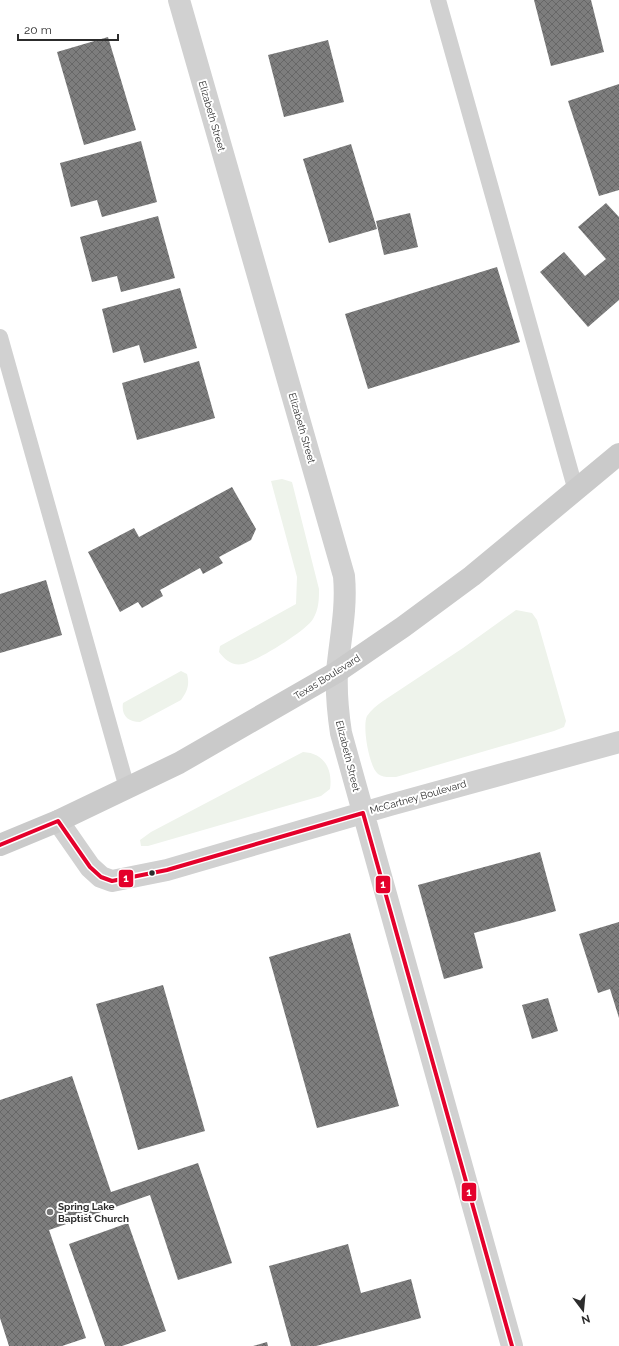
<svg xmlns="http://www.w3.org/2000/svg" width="619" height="1346" font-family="Raleway,sans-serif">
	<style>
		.green { fill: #eef3eb }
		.building { fill: url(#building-cross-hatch) }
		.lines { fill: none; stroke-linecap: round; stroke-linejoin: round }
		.service { stroke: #d1d1d1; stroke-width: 16 }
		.minor { stroke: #d1d1d1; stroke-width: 22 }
		.secondary { stroke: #cacaca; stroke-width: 22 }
		.bus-1-casing { stroke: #fff; stroke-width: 7 }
		.bus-1 { stroke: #e4002b; stroke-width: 4 }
		.bus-dot { fill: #2c2c2c; stroke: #fff; stroke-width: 1.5 }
		.poi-dot { fill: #767676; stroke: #fff; stroke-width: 1.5 }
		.labels { text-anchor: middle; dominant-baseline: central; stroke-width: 4; stroke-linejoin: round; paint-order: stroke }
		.street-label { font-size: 10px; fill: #2c2c2c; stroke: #fff }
		.poi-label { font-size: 10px; font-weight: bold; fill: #2c2c2c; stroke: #fff; text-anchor: start }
		.line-badge { stroke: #fff; stroke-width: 1.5 }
		.badge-label { font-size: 11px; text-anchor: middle; font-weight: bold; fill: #fff }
	</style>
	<defs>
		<pattern id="building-cross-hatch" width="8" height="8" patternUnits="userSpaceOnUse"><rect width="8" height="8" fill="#7d7d7d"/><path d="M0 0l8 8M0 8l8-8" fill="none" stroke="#676767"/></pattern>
	</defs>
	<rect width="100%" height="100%" fill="#fff"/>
	<path class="green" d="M282,479l10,3 27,107c0,10 0,20 -6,30 -7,12 -56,42 -70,45 -11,2 -18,-4 -24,-12l1,-6 76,-42 1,-27 -26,-96z
		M516,610l16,3 5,7 27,94 2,7 -2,6 -10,4 -158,46c-6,0 -13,1 -18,-3 -9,-7 -16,-48 -11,-58 4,-6 10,-11 16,-15l80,-53z
		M181,671l6,3c3,11 0,18 -6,26l-41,22c-12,0 -19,-7 -17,-19z
		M303,752c21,1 30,17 27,37l-9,7 -173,50h-7l-1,-6 11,-8z"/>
	<path class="building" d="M534,0h57l13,52 -53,14z
		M108,37l28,93 -52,15 -27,-93z
		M328,40l16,62 -60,15 -16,-62z
		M619,84v106l-20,6 -31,-95z
		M141,141l16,61 -55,15 -5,-17 -26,7 -11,-44z
		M351,144l26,85 -48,14 -26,-84z
		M606,203l13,14v83l-31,27 -48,-55 24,-20 21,24 21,-17 -28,-32z
		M410,213l8,34 -34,8 -8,-34z
		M158,216l17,62 -54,14 -4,-16 -25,6 -12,-45z
		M497,267l23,75 -152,47 -23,-75z
		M180,288l17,60 -53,15 -5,-18 -26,8 -11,-44z
		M199,361l16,57 -78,22 -15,-57z
		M232,487l24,42 -5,11 -32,17 4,6 -20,11 -3,-6 -40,22 3,6 -21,12 -4,-6 -18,10 -32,-60 46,-24 5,9z
		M46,580l16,55 -62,18v-59z
		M540,852l16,59 -82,22 9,35 -39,11 -26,-94z
		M619,922v96l-9,-29 -12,4 -19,-59z
		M350,933l49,173 -82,22 -48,-171z
		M163,985l42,146 -67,19 -42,-146z
		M548,998l10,33 -26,8 -10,-34z
		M72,1076l39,116 87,-29 34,100 -54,17 -28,-85 -101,35 37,108 -24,8h-53l-9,-28v-218z
		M128,1223l38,108 -44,15h-17l-36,-102z
		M348,1244l13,49 50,-14 10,39 -105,28h-25l-22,-80z
		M267,1342l1,4h-15z"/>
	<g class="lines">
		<path class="service" d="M438,0l138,491
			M0,337l127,451"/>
		<path class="minor" d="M179,0l165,576c3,33 -4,63 -7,96 -1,20 1,41 4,61l171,613
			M58,821l32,46 11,10 11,4 55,-11 223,-65 229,-63"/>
		<path class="secondary" d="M0,845l58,-24 121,-58 158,-91 66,-45 69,-51 147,-122"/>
		<g class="bus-1-casing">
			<path id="bus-1" d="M0,845l58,-24 32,46 11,10 11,4 55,-11 196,-57 149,533"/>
		</g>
		<use href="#bus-1" class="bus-1"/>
	</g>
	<circle class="bus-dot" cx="152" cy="873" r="3.5"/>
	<circle class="poi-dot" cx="50" cy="1212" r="4"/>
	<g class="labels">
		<g class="street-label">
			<text transform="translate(212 116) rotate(74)">Elizabeth Street</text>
			<text transform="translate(302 428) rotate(74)">Elizabeth Street</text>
			<text transform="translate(327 677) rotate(-32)">Texas Boulevard</text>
			<text transform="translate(348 756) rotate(76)">Elizabeth Street</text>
			<text transform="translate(418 797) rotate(-16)">McCartney Boulevard</text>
		</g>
		<g class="poi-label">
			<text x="58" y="1206">Spring Lake<tspan x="58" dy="12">Baptist Church</tspan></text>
		</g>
	</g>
	<g class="line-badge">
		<rect x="118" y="869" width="16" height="19" rx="4" fill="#e4002b"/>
		<rect x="375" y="875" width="16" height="19" rx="4" fill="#e4002b"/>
		<rect x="461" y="1182" width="16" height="20" rx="4" fill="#e4002b"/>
	</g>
	<g class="badge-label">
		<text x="126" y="882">1</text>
		<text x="383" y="888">1</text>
		<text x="469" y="1196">1</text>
	</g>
	<g transform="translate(583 1310) rotate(164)" stroke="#ffffff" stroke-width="3" paint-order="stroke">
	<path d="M0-3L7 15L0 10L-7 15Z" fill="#2c2c2c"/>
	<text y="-6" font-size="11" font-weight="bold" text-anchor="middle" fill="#2c2c2c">N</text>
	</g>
	<path d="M18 34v6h100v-6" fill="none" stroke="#2c2c2c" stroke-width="2"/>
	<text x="24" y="34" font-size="12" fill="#2c2c2c" stroke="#ffffff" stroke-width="3" paint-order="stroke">20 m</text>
</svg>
